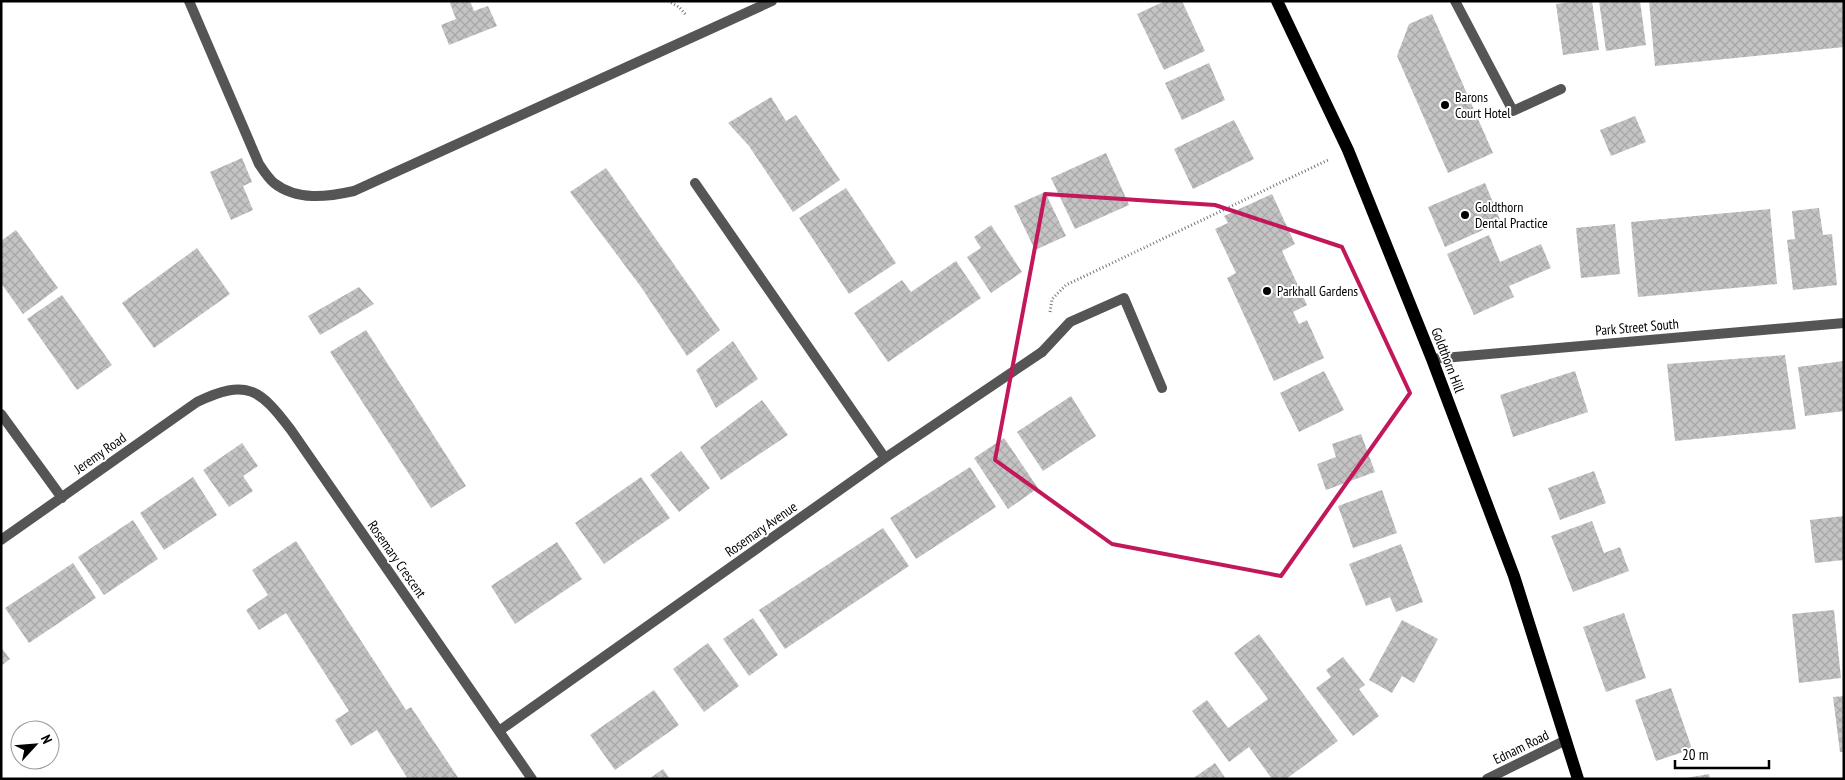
<svg xmlns="http://www.w3.org/2000/svg" width="1845" height="780" font-family="'PT Sans Narrow',sans-serif">
	<style>
		.building { fill: url(#building-cross-hatch) }
		.lines { fill: none; stroke-linecap: round; stroke-linejoin: round }
		.path { stroke: #777; stroke-width: 3; stroke-dasharray: 1 2.5; stroke-linecap: butt }
		.service { stroke: #555; stroke-width: 10 }
		.minor { stroke: #555; stroke-width: 10 }
		.primary { stroke: #000; stroke-width: 12 }
		.marked { fill: none; stroke: #c2185b; stroke-width: 4; stroke-linejoin: round }
		.poi-dot { fill: #000; stroke: #fff; stroke-width: 2 }
		.labels { text-anchor: middle; dominant-baseline: central; stroke-width: 4; stroke-linejoin: round; paint-order: stroke }
		.poi-label { font-size: 14px; fill: #000; stroke: #fff; text-anchor: start }
		.street-label { font-size: 14px; fill: #000; stroke: #fff }
	</style>
	<defs>
		<pattern id="building-cross-hatch" width="8" height="8" patternUnits="userSpaceOnUse" patternTransform="scale(1.25)"><rect width="8" height="8" fill="#c4c4c4"/><path d="M0 0l8 8M0 8l8-8" fill="none" stroke="#a7a7a7"/></pattern>
	</defs>
	<rect width="100%" height="100%" fill="#fff"/>
	<path class="building" d="M449,1h21l4,10 14,-5 9,20 -48,19 -8,-20 15,-6z
		M1165,1h17l23,50 -41,19 -27,-56z
		M1576,1h16l7,49 -36,5 -7,-51z
		M1599,1h41l6,44 -40,6z
		M1649,1h195v46l-189,19z
		M1432,14l61,139 -45,20 -51,-117 12,-32z
		M1209,63l16,37 -43,20 -17,-37z
		M771,97l15,24 10,-6 44,65 -47,32 -44,-66 -21,-23z
		M1635,116l11,26 -35,14 -11,-26z
		M1234,120l20,39 -61,30 -19,-40z
		M1106,153l23,52 -54,24 -24,-51z
		M242,158l10,24 -9,4 10,24 -22,10 -21,-48z
		M606,168l114,162 -33,26 -46,-69 -71,-95z
		M1485,183l16,39 -56,25 -17,-40z
		M846,188l50,75 -47,31 -50,-76z
		M1045,192l21,44 -31,14 -21,-44z
		M1272,194l23,50 -13,7 25,54 -14,7 6,12 8,-4 17,38 -50,23 -47,-103 9,-5 -21,-44 13,-6 -4,-7z
		M1819,208l4,27 9,-1 5,51 -44,5 -6,-50 8,-1 -3,-28z
		M1770,209l7,75 -139,13 -7,-75z
		M1615,224l5,50 -39,4 -5,-50z
		M991,225l31,47 -31,21 -24,-36 14,-9 -7,-11z
		M16,230l42,58 -35,26 -22,-31v-42z
		M1489,235l11,27 41,-18 10,24 -42,18 5,11 -40,18 -27,-61z
		M197,248l33,46 -76,54 -32,-45z
		M956,261l25,37 -93,64 -34,-49 48,-33 9,12z
		M359,287l15,17 -54,31 -12,-19z
		M62,295l50,70 -35,25 -50,-71z
		M366,330l100,156 -35,22 -101,-156z
		M733,341l25,38 -42,29 -20,-38z
		M1785,355l11,74 -121,12 -8,-77z
		M1844,361v50l-39,5 -7,-49z
		M1324,371l20,39 -45,22 -19,-39z
		M1575,371l13,41 -75,25 -13,-42z
		M1071,396l25,40 -53,35 -26,-39z
		M762,400l26,35 -67,45 -21,-33z
		M1361,434l14,38 -49,18 -9,-26 19,-7 -4,-13z
		M1004,438l34,50 -30,21 -34,-51z
		M242,443l16,23 -15,10 10,15 -24,16 -26,-37z
		M681,451l29,37 -31,24 -29,-37z
		M970,467l26,40 -80,52 -26,-41z
		M1594,471l12,32 -46,17 -12,-32z
		M193,477l24,38 -53,35 -24,-37z
		M641,477l29,41 -66,46 -29,-41z
		M1382,490l15,43 -44,15 -15,-42z
		M1844,516v44l-29,3 -5,-43z
		M133,520l25,39 -54,36 -26,-38z
		M1592,521l12,32 16,-6 9,24 -56,21 -22,-56z
		M883,528l26,38 -124,83 -26,-39z
		M296,541l110,169 5,-3 48,72h-51l-31,-49 -26,16 -16,-26 14,-9 -63,-98 -27,17 -13,-20 22,-15 -16,-25z
		M557,542l25,37 -67,45 -24,-38z
		M1401,544l22,58 -27,10 -6,-15 -24,9 -17,-42z
		M73,563l23,35 -67,45 -24,-35z
		M1834,610l7,68 -42,5 -7,-69z
		M1624,613l22,65 -40,14 -23,-65z
		M753,618l25,37 -29,21 -26,-37z
		M1402,620l36,19 -24,44 -12,-7 -10,17 -23,-13z
		M1259,634l79,107 -52,38h-14l-23,-32 -20,15 -37,-51 15,-11 21,28 40,-29 -34,-46z
		M708,643l31,43 -35,26 -31,-43z
		M1,647l9,12 -9,7z
		M1343,657l22,28 -6,4 20,27 -26,20 -37,-48 15,-11 -5,-7z
		M1671,688l21,61 -36,12 -21,-61z
		M654,690l25,35 -64,45 -25,-35z
		M1844,696v56h-4l-7,-55z
		M1215,763l11,16h-34z
		M663,769l7,10h-21z
		M1709,774l1,5h-24v-1z"/>
	<g class="lines">
		<path class="path" d="M668,1l11,6 8,9
			M1050,312l2,-13 14,-14 262,-125"/>
		<path class="service" d="M189,1l70,163c4,6 9,14 15,19 23,18 53,14 80,8l418,-190
			M1455,1l58,110 48,-22
			M1042,352l28,-30 54,-24 38,90"/>
		<path class="minor" d="M695,183l190,275
			M1432,359l412,-36
			M1,414l61,84
			M1,540l196,-138c50,-24 63,-13 94,28l241,349
			M499,731l386,-273 157,-106
			M1487,779l79,-39"/>
		<path class="primary" d="M1277,1l71,149 84,209 82,217 64,203"/>
	</g>
	<path class="marked" d="M1045,194l170,11 127,42 68,146 -129,183 -169,-32 -117,-84z"/>
	<g class="poi-dot">
		<circle cx="1445" cy="105" r="5"/>
		<circle cx="1465" cy="215" r="5"/>
		<circle cx="1267" cy="291" r="5"/>
	</g>
	<g class="labels">
		<g class="poi-label">
			<text x="1455" y="97">Barons<tspan x="1455" dy="16">Court Hotel</tspan></text>
			<text x="1475" y="207">Goldthorn<tspan x="1475" dy="16">Dental Practice</tspan></text>
			<text x="1277" y="291">Parkhall Gardens</text>
		</g>
		<g class="street-label">
			<text transform="translate(1637 327) rotate(-5)">Park Street South</text>
			<text transform="translate(1448 360) rotate(69)">Goldthorn Hill</text>
			<text transform="translate(100 453) rotate(-35)">Jeremy Road</text>
			<text transform="translate(761 529) rotate(-35)">Rosemary Avenue</text>
			<text transform="translate(397 559) rotate(55)">Rosemary Crescent</text>
			<text transform="translate(1521 747) rotate(-26)">Ednam Road</text>
		</g>
	</g>
	<rect width="1845" height="780" fill="none" stroke="#000000" stroke-width="5"/>
	<g transform="translate(35 745) rotate(64)"><circle r="24" fill="#ffffff" stroke="#999999"/>
	<path d="M0-4L9 19L0 12L-9 19Z" fill="#000000"/>
	<text y="-8" font-size="14" font-weight="bold" text-anchor="middle" fill="#000000">N</text>
	</g>
	<path d="M1675 760v8h94v-8" fill="none" stroke="#000000" stroke-width="2.5"/>
	<text x="1682" y="760" font-size="15" fill="#000000" stroke="#ffffff" stroke-width="4" paint-order="stroke">20 m</text>
</svg>
